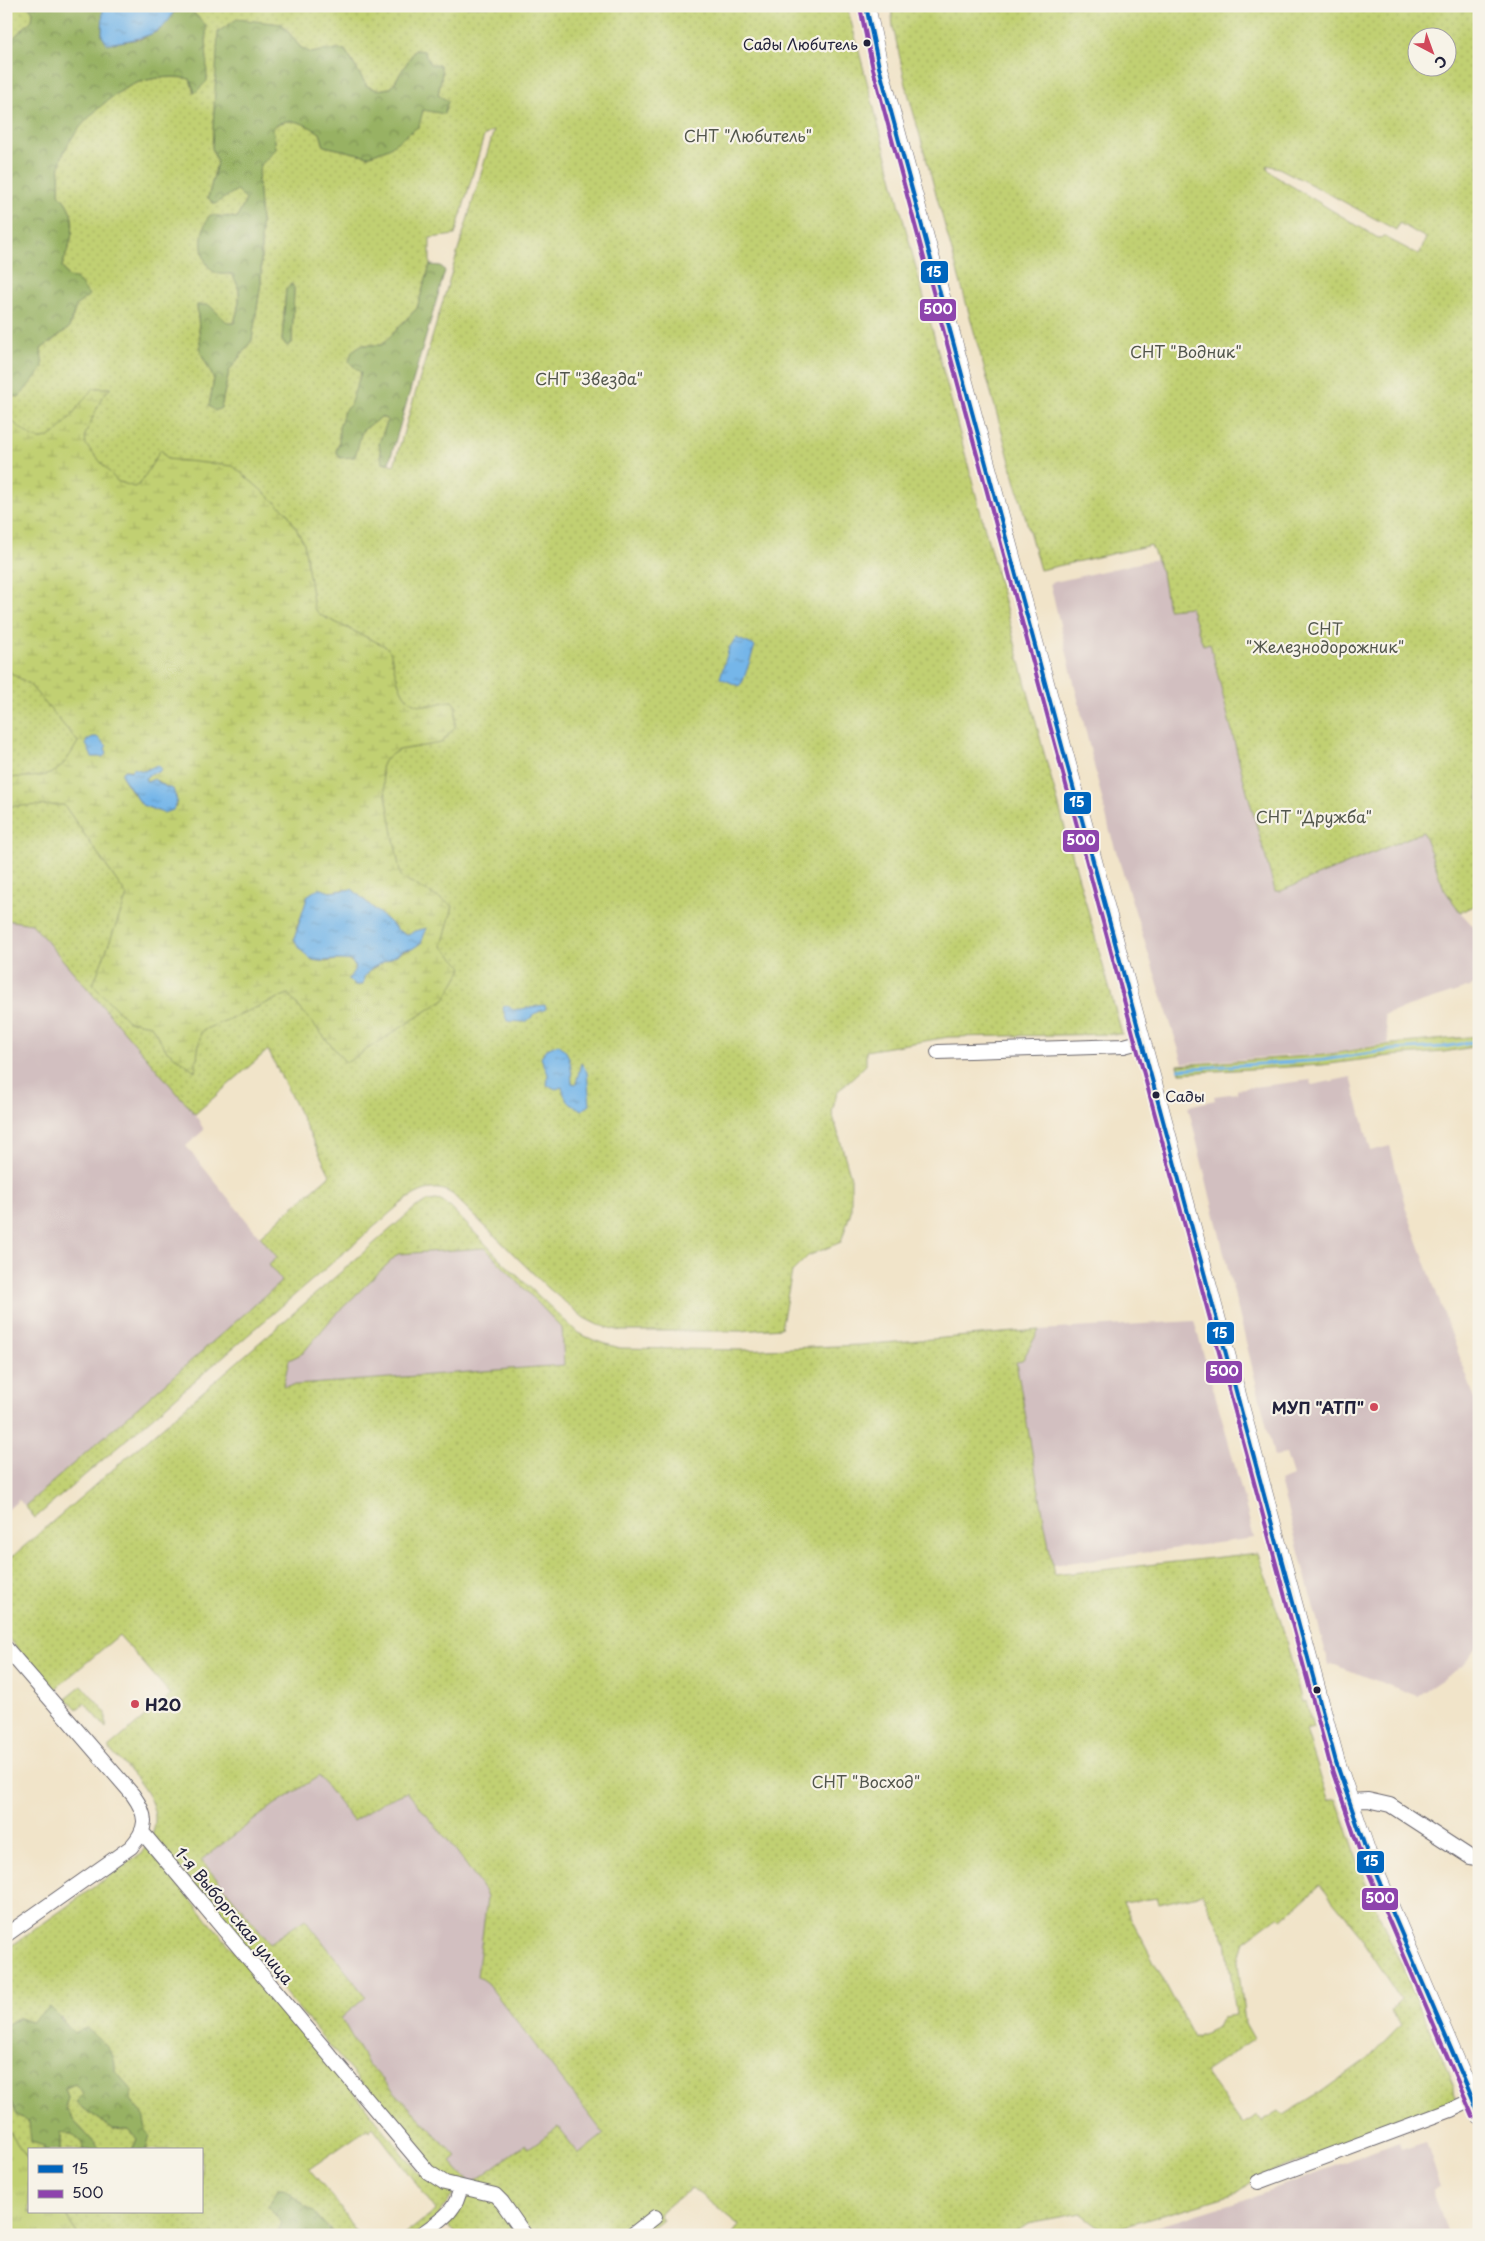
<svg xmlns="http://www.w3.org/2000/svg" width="1485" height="2241" font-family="'Playpen Sans',sans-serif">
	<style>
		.industrial { fill: #d2bfc0 }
		.grass { fill: url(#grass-dots); stroke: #727956; fill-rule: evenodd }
		.forest { fill: url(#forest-crowns); stroke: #5d6a50 }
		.wetland { fill: url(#wetland-marsh); stroke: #727956; fill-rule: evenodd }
		.park { fill: url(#park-tufts); stroke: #727956 }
		.water { fill: url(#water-ripples); stroke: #4c6c92 }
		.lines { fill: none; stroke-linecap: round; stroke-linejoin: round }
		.stream { stroke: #75b6e9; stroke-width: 3 }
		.minor-casing { stroke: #6a666d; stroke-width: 16 }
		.major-casing { stroke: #6a666d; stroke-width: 19 }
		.minor { stroke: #fff; stroke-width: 14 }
		.major { stroke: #fff; stroke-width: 18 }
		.bus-1-casing { stroke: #f7f3e8; stroke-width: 8 }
		.bus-2-casing { stroke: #f7f3e8; stroke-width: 8 }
		.bus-1 { stroke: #0065bd; stroke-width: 4 }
		.bus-2 { stroke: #8e44ad; stroke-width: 4 }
		.bus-dot { fill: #22223b; stroke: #f7f3e8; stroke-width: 2 }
		.poi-dot { fill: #d1495b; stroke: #f7f3e8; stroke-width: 2 }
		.labels { text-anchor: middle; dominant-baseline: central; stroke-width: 4.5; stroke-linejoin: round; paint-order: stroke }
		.bus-label { font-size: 15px; fill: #22223b; stroke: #f7f3e8; text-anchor: end }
		.park-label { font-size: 16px; fill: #52564c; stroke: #f7f3e8 }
		.poi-label { font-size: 16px; font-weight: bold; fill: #22223b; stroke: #f7f3e8; text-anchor: end }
		.street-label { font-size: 16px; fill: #22223b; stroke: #f7f3e8 }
		.line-badge { stroke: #f7f3e8; stroke-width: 2 }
		.badge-label { font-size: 14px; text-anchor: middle; font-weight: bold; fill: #fff }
	</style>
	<defs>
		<pattern id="grass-dots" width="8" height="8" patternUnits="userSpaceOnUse" patternTransform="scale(1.25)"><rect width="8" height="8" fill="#c1d072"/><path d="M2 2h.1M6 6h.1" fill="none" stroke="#a6b264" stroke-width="1.8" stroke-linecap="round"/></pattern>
		<pattern id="forest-crowns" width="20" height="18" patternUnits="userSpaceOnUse" patternTransform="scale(1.25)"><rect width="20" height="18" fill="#98b264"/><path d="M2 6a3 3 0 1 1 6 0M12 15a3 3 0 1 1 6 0" fill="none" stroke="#7c9054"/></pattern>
		<pattern id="wetland-marsh" width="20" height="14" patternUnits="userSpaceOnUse" patternTransform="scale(1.25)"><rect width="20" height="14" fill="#c1d072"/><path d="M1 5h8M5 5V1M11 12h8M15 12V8" fill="none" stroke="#a6b264"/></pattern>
		<pattern id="park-tufts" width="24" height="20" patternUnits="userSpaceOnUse" patternTransform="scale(1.25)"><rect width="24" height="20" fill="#c1d072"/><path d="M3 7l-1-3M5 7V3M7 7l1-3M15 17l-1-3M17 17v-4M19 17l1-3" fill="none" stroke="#a6b264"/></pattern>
		<pattern id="water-ripples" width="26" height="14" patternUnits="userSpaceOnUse" patternTransform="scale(1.25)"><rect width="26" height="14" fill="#75b6e9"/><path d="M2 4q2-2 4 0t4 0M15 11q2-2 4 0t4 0" fill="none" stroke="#6094be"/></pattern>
	</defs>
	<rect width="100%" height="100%" fill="#f7f3e8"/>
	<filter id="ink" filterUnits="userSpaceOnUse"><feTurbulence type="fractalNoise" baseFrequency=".02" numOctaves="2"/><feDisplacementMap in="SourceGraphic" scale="10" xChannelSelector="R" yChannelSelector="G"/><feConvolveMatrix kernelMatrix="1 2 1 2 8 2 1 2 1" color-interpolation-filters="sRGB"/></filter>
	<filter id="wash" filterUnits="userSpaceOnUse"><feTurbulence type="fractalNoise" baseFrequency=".0096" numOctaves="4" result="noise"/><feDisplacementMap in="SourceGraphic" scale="20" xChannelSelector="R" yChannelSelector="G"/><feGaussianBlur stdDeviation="1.12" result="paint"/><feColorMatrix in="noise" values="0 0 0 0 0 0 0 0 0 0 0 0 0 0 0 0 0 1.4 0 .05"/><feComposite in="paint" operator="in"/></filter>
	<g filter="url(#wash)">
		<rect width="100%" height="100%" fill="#f1e4c9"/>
		<path class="industrial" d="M1157,559l5,14 6,36 22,-2 13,38 7,-2 33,134 32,114h6l142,-59 21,57 16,23 14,15 5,13v44l-95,31 5,28 -58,10 -148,10 -73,-231 -60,-249z
			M6,920l26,4 163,190 9,16 -18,16 91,112 6,23 -258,225 -6,-6 -13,11z
			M1351,1077l20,74 19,-5 16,63 73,201v234l-15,21 -47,31 -82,-31h-6l-49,-184 13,-5 -7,-22 -12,2 -86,-350 27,-6 -1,-4 23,-3v-4l74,-9 1,5z
			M485,1248l77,80 3,37 -282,21 6,-26 14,-7 30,-36 65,-63z
			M1194,1321l31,108 29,109 -202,27 -36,-203 6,-1 17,-31z
			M319,1776l34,45 30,-19 24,-10 48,57 30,43 2,6 -10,78 10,7 117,151 -25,20 -22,-27 -28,21 -6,-2 -52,38 -21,-22 6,-5 -89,-94 -26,-45 25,-21 -61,-78 -35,24 -69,-84 73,-54z
			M1426,2141l15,46 -8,3 15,45h-318l113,-35 156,-58 2,7z"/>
		<path class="grass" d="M6,6h23l5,6 -2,8 -26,25z
			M175,6h672l196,743 79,285 -174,3 -82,14v14l-29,27 -5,20 19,66v33l-10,31 -33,14 -16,16 -11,56 -41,3h-119l-23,-6 -14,-7 -37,-31 -95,-93c-28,-18 -56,15 -77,32l-340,292 -10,-12 257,-225 -13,-16 8,-8 -17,-21 70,-61 -62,-125 -73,64 -163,-190 -26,-4v-523l14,-1 21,-47 28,-21 7,-22 -8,-29 -6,-11c10,-27 19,-49 -3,-72 1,-10 -1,-24 2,-34 7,-28 47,-65 73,-76 14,-6 41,-9 56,-5l4,14 -4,-84 -16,3zM282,24l18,23 11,6 16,-3h18l22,36 10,4 14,-2 24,-38 9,1 6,13 12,9 -4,22 -49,53 -21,8 -44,-10 -4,-13c-16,-10 -30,-18 -47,-6l3,22 -16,17 -2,14 3,42v61l-9,57 -23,31 -8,37 -12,-2 5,-27 -13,-26 -4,-48 31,19 6,-1c5,-19 10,-33 -3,-49l-15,-1 11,-57 10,2 9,-18 -9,-10 -22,13 -7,-5 9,-35 -5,-15 7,-116zM494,130l-100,335 -12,-3 -3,-19 9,-23 -8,-3 -44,34 25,-78v-28h21l35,-37 13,-43v-27l25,-3 29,-99zM291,284l3,4 -2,55 -5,3 -5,-5 4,-53z
			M891,6h588v898l-19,8 -16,-23 -21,-57 -142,59h-6l-32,-114 -33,-134 -7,2 -13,-38 -22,2 -6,-36 -11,-28 -111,25 -133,-481 -14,-62zM1418,38h30v30h-30zM1267,165l12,3 54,28 63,34 3,-7 27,15 -7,17 -34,-18 -7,1 -103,-62 -7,-7z
			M436,1200l6,1 9,7 52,54 75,71 18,8 24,7 122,2 118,-5 179,-15 -17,31 -6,1 38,213 204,-22 23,69 21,80 4,-1 7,27 -7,2 22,70 8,-2 31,89 87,199 1,14 -5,5 -195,73 -15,14 -134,40 -25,-19 -53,10 -18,12h-278l7,-10 -47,-37 -33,25 4,6 -20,16h-186l-11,-13 17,-25 -26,-24 -285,-338c14,-34 -24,-64 -44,-87l63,-53 -52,-60 -65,55 -48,-54v-74l410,-355 12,-6zM485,1248l77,80 2,37 -281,21 6,-26 14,-7 30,-36 65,-63zM319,1776l34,45 30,-19 24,-10 48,57 30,43 2,6 -10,78 10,7 117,151 -25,20 -21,-27 -29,21 -3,-4 -3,2 -52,38 -20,-22 6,-5 -90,-94 -26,-45 25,-21 -61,-78 -35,24 -69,-83 73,-55zM1320,1885l43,53 1,6 37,56 -11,11 11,14 -30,31 -50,36 -38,23 -4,-4 -17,10 -5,-6 -15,9 -37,-52 49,-33 -9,-16 -7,-60 6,-22 34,-25 4,3zM1202,1894l24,47 10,74 -14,2 -5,10 -23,11 -71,-135 34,-5 2,6z
			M82,1685l24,28v15l-21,-25 -8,6 -11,-11z
			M146,1847l215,254 57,71 15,12 22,7c-11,18 -27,44 -51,44l32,-25 -63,-83 -4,4 -2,-2 -58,40 24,28 25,38h-24l-6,-9 -47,-4 -1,7 -7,6h-195l-15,-23h138v-62h-55c-3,-25 3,-28 -15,-50v-11l-16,-18 -49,-45 -4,-9 -32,5 -11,-4 -13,7v-75l134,-96z
			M75,2084l8,9 -7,10 37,26 16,1 8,9 -5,11h-31l-27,-29 -9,-14 3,-9 -3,-10z
			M6,2099l5,3 6,13 12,7 15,24v4h-15v11l-23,-34z
			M60,2133l13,1 9,8 1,8h-23z"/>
		<path class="forest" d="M29,6h74l-1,30 5,8 33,-5 18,-8 16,-19 16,-3 16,16 1,56 -12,12 -5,-14c-15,-4 -42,-1 -56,5 -26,11 -65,48 -73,76 -3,10 -1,24 -2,34 22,23 13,45 3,72l6,11 8,1 13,17 -13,11 -7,22 -28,21 2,19 -23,28 -14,1v-352l26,-25 1,-8z
			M237,19l45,5 18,23 11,6 16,-3h18l22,36 10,4 14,-2 24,-38 9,1 6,13 10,1 2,8 -4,22 10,6 -4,13 -21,-4 -4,16 -30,22 -21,8 -44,-10 -4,-13c-16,-10 -31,-18 -47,-6l3,22 -16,17 -2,14 3,42v61l-9,57 -23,31 -8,37 -6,3 -6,-5 5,-27 -13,-26 -4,-48h12l19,18h6c5,-18 10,-33 -3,-49 -4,0 -12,1 -15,-1 -19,-10 -17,-44 -6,-58l27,3 9,-18 -9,-10 -22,14 -7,-6 9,-35 -5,-15 6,-116z
			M430,265l11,1 4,5 -56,192 -7,-1 -3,-19 9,-23 -7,-3 -19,14 -7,26 -15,1 -4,-7 3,-7v-16l5,-17 6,-6 11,-32 -12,-11 3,-11 9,-6h21l35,-37z
			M292,284l2,4 -2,55 -5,3 -5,-5 4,-53z
			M50,2007c9,8 15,18 24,26l12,-5c14,12 31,23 29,43l16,18v11l12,14 3,16 4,5 -4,15h-14l5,-11 -8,-9 -16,-1 -37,-26 7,-10 -8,-9 -10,4 3,10 -3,9 9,14 27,29h-18l-1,-8 -9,-8 -13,-1v17h-16v-4l-13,-4 -2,-20 -12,-7 -6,-13 -5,-3v-74l13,-7 12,4z
			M278,2189h5l30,22 21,24h-61l7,-6 1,-7 -13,-16z"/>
		<path class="wetland" d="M94,388h17l-9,9 -17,38 1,10 31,36 17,6 6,-3 21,-35 6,10 66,7 54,46 17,31 10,65 6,7 65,31 5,5c5,17 9,53 31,54 10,1 21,-3 31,-4l4,5 -1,21 -14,16 -42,7 -7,4 -8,7 -3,7 20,109 52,29 -11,40 21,21 -18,32 -99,64 -58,-69 -87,37 -6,40 -29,-21 -15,-25 -23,-4 -35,-36 34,-89 -63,-91 -58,1v-28c44,-3 49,4 72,-36l-49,-58 -23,-14v-253c9,6 19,16 29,21 21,9 44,-37 59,-50zM149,768l-4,10 2,5 12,-2 17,15v11c-30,11 -41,-10 -54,-31l3,-6 19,1zM352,889l47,42 9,4 7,-4 12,-2 -15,20c-14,2 -38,17 -48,28l-10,-5 2,-5 -5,-6 -9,-2 -16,3 -14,-2 -11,-10 -5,-23 6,-12 28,-23z
			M1479,1036v10l-35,6 -54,4 -68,9 -142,8 -2,-8 146,-10 68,-11z"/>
		<path class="park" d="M6,2127l23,34v51h34l15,23h-72z"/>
		<path class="water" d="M103,6h72c-7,32 -42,33 -68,38l-5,-8z
			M736,638l19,8 -12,35 -4,5 -19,-8 9,-30z
			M93,737h4l10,9 -2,2 2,5 -4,4h-11l-6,-13 1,-4z
			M157,765l4,4 -2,3 -7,1 -7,5 2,4 7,-3 12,8 7,2 4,12 -4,9 -10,3 -21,-8 -20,-29v-4l3,-2 6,1 2,-3 11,3z
			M319,888l11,4 22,-3 47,42 9,4 7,-4 12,-3 -6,15 -9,6 -9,1 -8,6 -23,12 -8,9 -1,8h-8l-7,-5 8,-13 -5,-6c-29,-5 -38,12 -57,-22l14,-44z
			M545,1005l1,4 -10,4 -10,9 -19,-1 -4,-12 1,-3h4l5,4c11,-1 21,-4 32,-5z
			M558,1044c14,9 13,24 14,39l4,1 5,-21 6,9 3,33 -8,5c-13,-5 -17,-10 -20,-23l-6,2 -9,-4 1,-11 -7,-16 4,-8z"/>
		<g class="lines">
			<path class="stream" d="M1179,1069l144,-9 69,-10 51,-3 36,-6"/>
		</g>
	</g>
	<g filter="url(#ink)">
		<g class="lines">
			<g class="minor-casing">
				<path id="minor" d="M938,1052l186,-6 19,-5
					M6,1648l127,147c15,21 15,33 -2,52l-125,88
					M1349,1801l19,-1 22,5 80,52 9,2
					M142,1832l286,340 17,11 50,12 7,7 23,33
					M1258,2182l193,-72 21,-10
					M420,2235c19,-14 37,-23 40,-47
					M632,2235l23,-18"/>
			</g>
			<g class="major-casing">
				<path id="major" d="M866,6l13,61 457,1695 31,91 112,262"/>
			</g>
			<use href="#minor" class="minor"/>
			<use href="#major" class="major"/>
			<g class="bus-1-casing">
				<path id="bus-1" d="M866,6l13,61 457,1695 31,91 112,261"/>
			</g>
			<g class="bus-2-casing">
				<path id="bus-2" d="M860,7l13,62 457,1695 31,91 112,262"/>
			</g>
			<use href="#bus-1" class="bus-1"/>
			<use href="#bus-2" class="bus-2"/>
		</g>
	</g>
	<g class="bus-dot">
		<circle cx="867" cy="43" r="4.5"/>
		<circle cx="1156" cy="1095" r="4.5"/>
		<circle cx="1317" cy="1690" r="4.5"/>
	</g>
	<g class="poi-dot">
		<circle cx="1374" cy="1407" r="5"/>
		<circle cx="135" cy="1704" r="5"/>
	</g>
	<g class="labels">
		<g class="bus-label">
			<text x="858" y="43">Сады Любитель</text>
			<text x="1165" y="1095" text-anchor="start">Сады</text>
		</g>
		<g class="park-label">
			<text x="748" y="135">СНТ "Любитель"</text>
			<text x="1186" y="351">СНТ "Водник"</text>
			<text x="589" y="378">СНТ "Звезда"</text>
			<text x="1325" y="628">СНТ<tspan x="1325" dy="18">"Железнодорожник"</tspan></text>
			<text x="1314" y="816">СНТ "Дружба"</text>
			<text x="866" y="1781">СНТ "Восход"</text>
		</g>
		<g class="poi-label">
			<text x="1364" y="1407">МУП "АТП"</text>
			<text x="145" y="1704" text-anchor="start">H2O</text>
		</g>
		<g class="street-label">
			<text transform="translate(235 1915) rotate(50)">1-я Выборгская улица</text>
		</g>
	</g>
	<g class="line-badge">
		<rect x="920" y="260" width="29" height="24" rx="5" fill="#0065bd"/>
		<rect x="919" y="298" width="38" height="24" rx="5" fill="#8e44ad"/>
		<rect x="1063" y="791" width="29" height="24" rx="5" fill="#0065bd"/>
		<rect x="1062" y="829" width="38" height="24" rx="5" fill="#8e44ad"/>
		<rect x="1206" y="1321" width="29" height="24" rx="5" fill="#0065bd"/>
		<rect x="1205" y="1360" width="38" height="24" rx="5" fill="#8e44ad"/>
		<rect x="1356" y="1850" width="29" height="24" rx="5" fill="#0065bd"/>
		<rect x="1361" y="1887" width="38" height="24" rx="5" fill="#8e44ad"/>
	</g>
	<g class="badge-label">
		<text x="934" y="277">15</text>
		<text x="938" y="314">500</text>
		<text x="1077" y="807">15</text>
		<text x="1081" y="845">500</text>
		<text x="1220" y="1338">15</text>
		<text x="1224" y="1376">500</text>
		<text x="1371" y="1866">15</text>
		<text x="1380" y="1903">500</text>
	</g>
	<rect width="1485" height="2241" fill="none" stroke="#f7f3e8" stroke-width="25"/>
	<rect x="28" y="2148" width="175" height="65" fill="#f7f3e8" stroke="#a29fa3"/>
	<rect x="38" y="2165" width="25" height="8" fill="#0065bd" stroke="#a29fa3"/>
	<text x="72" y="2174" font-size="15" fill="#22223b">15</text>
	<rect x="38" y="2190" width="25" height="8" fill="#8e44ad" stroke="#a29fa3"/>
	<text x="72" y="2198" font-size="15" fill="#22223b">500</text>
	<g transform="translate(1432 52) rotate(139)"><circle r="24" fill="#f7f3e8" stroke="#a29fa3"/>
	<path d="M0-4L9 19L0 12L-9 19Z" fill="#d1495b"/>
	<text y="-8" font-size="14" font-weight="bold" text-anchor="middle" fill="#22223b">С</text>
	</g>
</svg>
